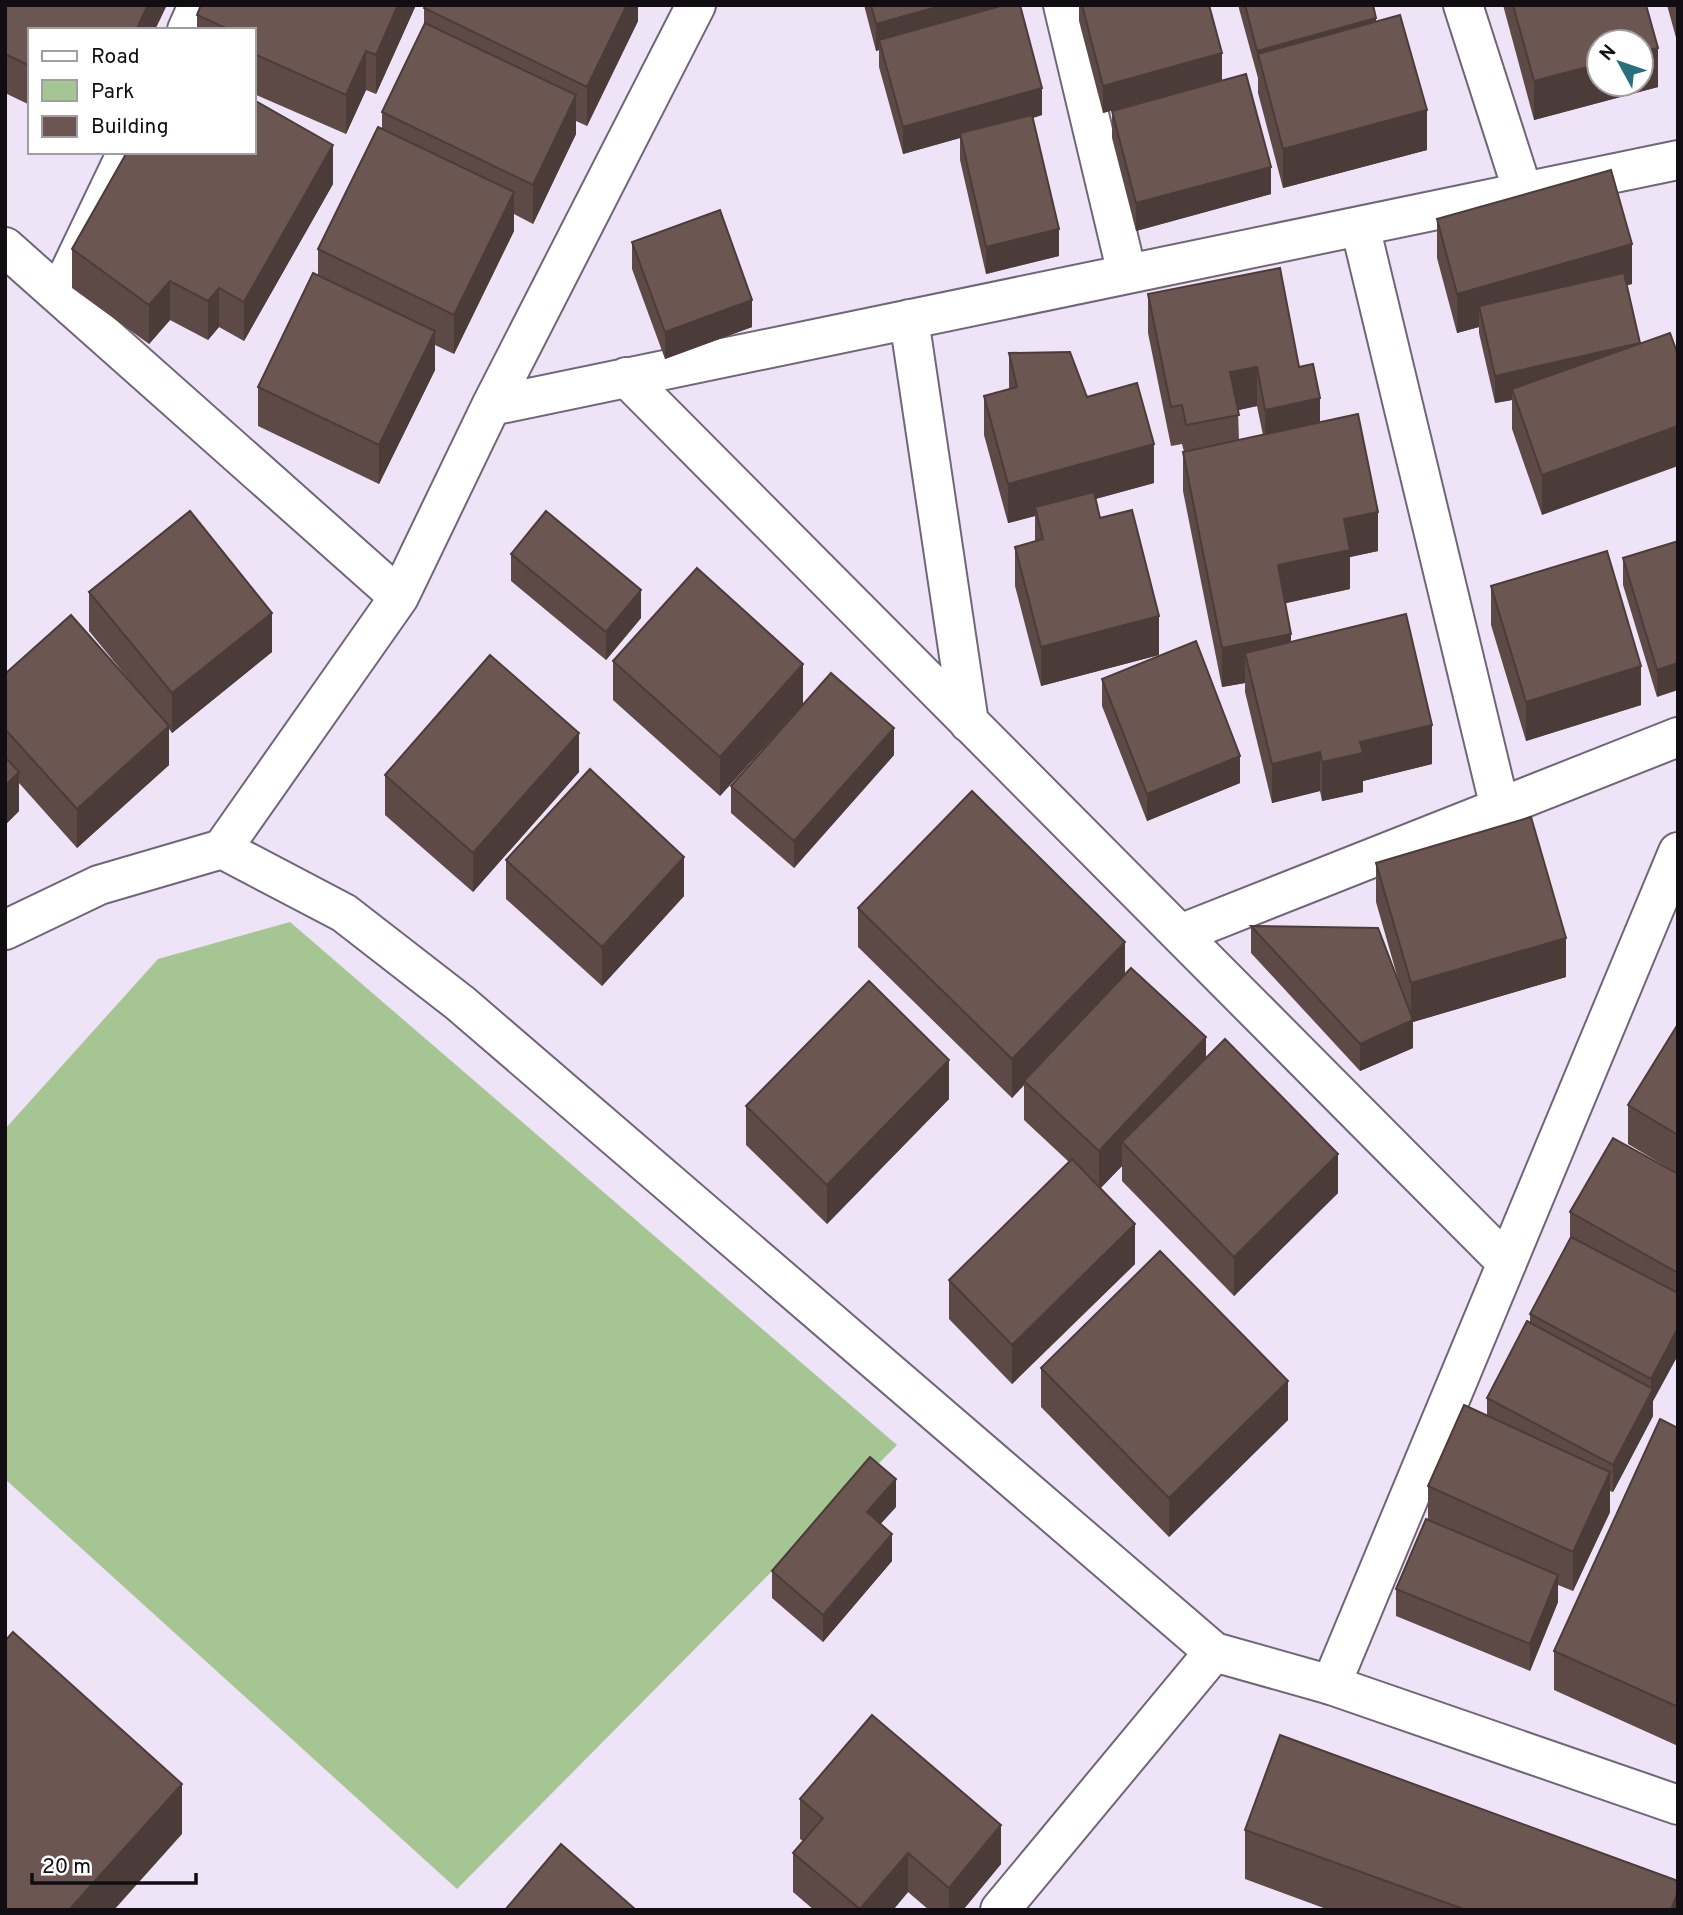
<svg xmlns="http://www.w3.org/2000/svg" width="1683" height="1915" font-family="Overpass,sans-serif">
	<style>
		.green { fill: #a5c693 }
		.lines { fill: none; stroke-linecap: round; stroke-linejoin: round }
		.minor-casing { stroke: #706677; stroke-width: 42 }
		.tertiary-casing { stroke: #706677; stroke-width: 42 }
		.minor { stroke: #fff; stroke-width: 38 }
		.tertiary { stroke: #fff; stroke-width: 38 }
		.wall { fill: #5d4a47; fill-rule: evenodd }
		.shaded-wall { fill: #4c3c39 }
		.building { fill: #6c5652; stroke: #4c3c39; stroke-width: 2 }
	</style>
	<rect width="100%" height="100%" fill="#efe3f7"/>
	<path class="green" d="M290,922l607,523 -440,444 -452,-410v-350l153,-170z"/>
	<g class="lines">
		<g class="minor-casing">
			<path id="minor" d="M1063,5l64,269
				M1463,5l60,187
				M187,30l11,-25
				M1360,226l140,582
				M5,247l394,350 -177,252
				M59,294l68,-142
				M909,319l60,404
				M626,377l881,886
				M491,406l1187,-246
				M399,597l92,-191 205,-401
				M1180,934l498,-197
				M1331,1685l347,-833
				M1000,1910l214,-258"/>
		</g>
		<g class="tertiary-casing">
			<path id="tertiary" d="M5,930l94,-45 123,-36 122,64 116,90 754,649 117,33 347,120"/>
		</g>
		<use href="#minor" class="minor"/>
		<use href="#tertiary" class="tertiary"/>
	</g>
	<path class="wall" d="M5,5l25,25v75l-25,-12z
		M201,5h215l-40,89 -10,-4 -20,44 -92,-40v-64h-57v-15z
		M638,5v16l-51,105 -11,-5v13l-43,90 -19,-10v17l-60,123 -19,-9v25l-56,114 -121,-58v-39l60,-112v-26l64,-120v-17l42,-86v-18z
		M864,5h156l22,110 -9,3 26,138 -73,18 -26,-114v-22l-57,16 -24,-87v-17l-3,1z
		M1079,5h130l13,75 -119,33 -24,-92z
		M1238,5h135l3,16 51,129 -144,38 -25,-95v-15z
		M1503,5h143l12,82 -124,33z
		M1667,5h11v40z
		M1112,111l159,83 -135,37 -24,-93z
		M333,184l-89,157 -25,-14 -11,13 -38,-20 -21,24 -77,-56v-39z
		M1437,219l195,65 -5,1 -85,230 -30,-86v-29l-17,3 -16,-70v-6l-22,6 -20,-75z
		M632,242l120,85 -87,32 -33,-90z
		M1148,294l151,73 21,55 58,129 -28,6v32l-65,14 6,39 141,122 -69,17v11l-41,9 -2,-10 -48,12 -27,-111v-9l-23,4 -39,-196v-39h1l-2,-8 -11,2 -23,-113zM1257,406l6,29 -24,5 -1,-30z
		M1009,353l78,44 67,86 -59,16 5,19 59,137 -118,31 -26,-100v-39l20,-6v-25l-27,7 -24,-88v-39l25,-7z
		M1678,541l-21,156 -34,-112v-27z
		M511,554l130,64 -35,42 -95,-79z
		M1491,586l150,119 -115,36 -35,-116z
		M89,592l183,60 -100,81 -3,-4v36l-92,83 -58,-65v28l-14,14v-151l134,18 -50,-61z
		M613,661l190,43 -83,92 -107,-96z
		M1102,679l138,104 -93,38 -45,-115z
		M894,755l-100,113 -63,-55v-27z
		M579,772l-106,120 -88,-77v-40z
		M506,860l178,36 -82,90 -96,-87z
		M1376,863l190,114 -153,45v26l-53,23 -109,-118v-27l149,60 -24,-84z
		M858,908l267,65 81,86 132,134 -104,103 -112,-115v-15l-22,22 35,76 -123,120 -63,-65v-39l120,-118 -45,-42v-35l-12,13 -154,-151z
		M1678,1024v150l-50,-30v-39z
		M949,1099l-122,125 -81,-79v-39z
		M1678,1174v181l-25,46v15l-40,76 -3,-1v21l-37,79 -15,-6v17l-28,69 -134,-55v-27l32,-69v-34l59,-70v-18l43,-75v-9l40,-76v-26z
		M1041,1368l247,52 -119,117 -128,-130z
		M1678,1428v318l-124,-56v-39z
		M896,1507l-16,17 12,37 -69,81 -51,-44v-27z
		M800,1799l201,65 -38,46h-34l-21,-18 -15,18h-79l-21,-18v-39l10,-12 -3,-2z
		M1245,1830l433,80h-349l-84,-31z"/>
	<path class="shaded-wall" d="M148,5h19l-12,25h-19z
		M398,5h18l-40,89v-39z
		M627,5h11v16l-51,105v-39z
		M944,5h62l-127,35v10l-3,1v-27z
		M1376,18v27l-118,9 -1,24v-27z
		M1658,48v39l-124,33v-39l65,-17v20h42v-32z
		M366,51v39l-20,44v-39z
		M1222,53v27l-119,33v-27z
		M1042,88v27l-81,23 -1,-5v5l-57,16v-27z
		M576,95v39l-43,90v-39z
		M1427,110v40l-144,38v-39z
		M333,145v39l-89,157v-39z
		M1271,167v27l-135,37v-28z
		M514,192v39l-60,123v-39z
		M1059,229v27l-73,18v-27z
		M1632,244v40l-148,41 -5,-19v21l-22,6v-39z
		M170,281v39l-21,24v-39z
		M219,288v39l-11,13v-39z
		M752,300v27l-87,32v-27z
		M435,331v39l-56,114v-39z
		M1640,343l-128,46v11l-17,3v-27z
		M1257,367v39l-27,6v-40z
		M1320,398v39l-55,12v-39z
		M1678,426v40l-136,49v-40z
		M1154,444v39l-117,32 -2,-8v9l-27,7v-39z
		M1378,512v39l-28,6v32l-72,16v-40l66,-46z
		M641,590v28l-35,42v-28z
		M272,613v39l-100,81v-40z
		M1159,616v39l-118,31v-39z
		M1291,634v39l-46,-20v30l-23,4v-39z
		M1678,663v27l-21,7v-27z
		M803,664v40l-83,92v-39z
		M1641,666v39l-115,36v-39z
		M1432,725v39l-69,17v11l-41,9v-39l38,-20z
		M169,726v39l-92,83v-39z
		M894,728v27l-100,113v-27z
		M579,733v39l-106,120v-39z
		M1320,752v39l-48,12v-39z
		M1240,756v27l-93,38v-27z
		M19,772v39l-14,14v-39z
		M684,857v39l-82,90v-39z
		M1566,938v39l-153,45v26l-53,23v-27l51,-22v-39z
		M1125,942v39l-101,100v4l-12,13v-39z
		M1206,1037v39l-84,66v24l-23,24v-39z
		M949,1060v39l-122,125v-39z
		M1338,1154v39l-104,103v-39z
		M1135,1224v40l-123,120v-39z
		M1678,1328v27l-25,46v15l-40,76v-27l38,-72v-14z
		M1288,1381v39l-119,117v-39z
		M1610,1472v40l-37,79v-39z
		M896,1479v28l-29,32v-27z
		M892,1534v27l-69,81v-27z
		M1558,1575v27l-28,69v-27z
		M182,1784v50l-68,76h-45z
		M1001,1825v39l-38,46h-14v-22z
		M908,1853v39l-15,18h-33z
		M1678,1891v19h-7z"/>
	<path class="building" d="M5,5h143l-12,25h-106v36l-25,-12z
		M201,5h197l-22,50 -10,-4 -20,44 -92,-41v-24h-24l-33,-15z
		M425,5h202l-40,82 -163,-79z
		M871,5h73l-68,19z
		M1004,5h16l22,83 -139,39 -24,-87z
		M1082,5h127l13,48 -119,33z
		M1245,5h128l3,13 -119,33z
		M1513,5h133l12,43 -17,4v-10h-42v22l-65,17z
		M1400,15l27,95 -144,39 -25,-95z
		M425,23l151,72 -43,90 -151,-73z
		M1246,74l25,93 -135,36 -24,-92z
		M254,100l79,45 -89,157 -25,-14 -11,13 -38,-20 -21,24 -77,-56 55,-97h127z
		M1032,115l27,114 -73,18 -26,-114z
		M378,127l136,65 -60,123 -136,-66z
		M1611,170l21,74 -175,50 -20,-75z
		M720,210l32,90 -87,32 -33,-90z
		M1280,268l19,99 14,-3 7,34 -55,12 -8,-43 -27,5 9,43 -53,10 -4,-20 -11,2 -23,-113z
		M313,273l122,58 -56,114 -121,-58z
		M1624,273l16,70 -145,33 -16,-70z
		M1670,333l8,22v71l-136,49 -30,-86z
		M1070,352l17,45 50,-14 17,61 -146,40 -24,-88 33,-9 -8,-34z
		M1358,414l20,98 -34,7 6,31 -72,15 13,69 -69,14 -39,-196z
		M1094,492l6,26 32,-8 27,106 -118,31 -26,-100 28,-8 -8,-32z
		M190,511l82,102 -100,80 -83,-101z
		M546,511l95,79 -35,42 -95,-78z
		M1678,541v122l-21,7 -34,-112z
		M1607,551l34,115 -115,36 -35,-116z
		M697,568l106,96 -83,93 -107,-96z
		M1406,614l26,111 -72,17 3,11 -41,9 -2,-10 -48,12 -27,-111z
		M71,615l98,111 -92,83 -72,-80v-55z
		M1196,641l44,115 -93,38 -45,-115z
		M490,655l89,78 -106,120 -88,-78z
		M831,673l63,55 -100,113 -63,-55z
		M5,757l14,15 -14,14z
		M590,769l94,88 -82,90 -96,-87z
		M972,791l153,151 -113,117 -154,-151z
		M1531,817l35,121 -155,45 -35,-120z
		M1251,926l127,2 35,92 -53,24z
		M1131,968l75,69 -107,114 -75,-70z
		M869,981l80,79 -122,125 -81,-79z
		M1678,1024v111l-50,-30z
		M1225,1039l113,115 -104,103 -112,-115z
		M1613,1138l65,36v99l-108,-61z
		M1072,1159l63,65 -123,121 -63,-65z
		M1571,1237l107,56v35l-27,51 -121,-65z
		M1160,1251l128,130 -119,117 -128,-130z
		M1527,1321l126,68 -40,76 -126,-67z
		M1464,1405l146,67 -37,80 -145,-66z
		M1660,1419l18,9v279l-124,-56z
		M870,1457l26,22 -29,33 25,22 -69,81 -51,-44z
		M1426,1519l132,56 -28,69 -134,-55z
		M13,1632l169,152 -113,126h-64v-269z
		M872,1715l129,110 -52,63 -41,-35 -48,56 -67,-56 30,-35 -23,-19z
		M1280,1735l398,146v10l-7,19h-205l-221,-80z
		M561,1844l75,66h-131z"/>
	<rect width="1683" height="1915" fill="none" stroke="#110d13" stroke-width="14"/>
	<rect x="28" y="28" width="228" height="126" fill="#ffffff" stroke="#a09ea1" stroke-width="2"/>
	<rect x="42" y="51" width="35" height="10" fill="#ffffff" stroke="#a09ea1" stroke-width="2"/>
	<text x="91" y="63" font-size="21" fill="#110d13">Road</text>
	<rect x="42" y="80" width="35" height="21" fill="#a5c693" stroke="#a09ea1" stroke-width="2"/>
	<text x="91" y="98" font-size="21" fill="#110d13">Park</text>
	<rect x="42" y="116" width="35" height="21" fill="#6c5652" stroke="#a09ea1" stroke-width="2"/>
	<text x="91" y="133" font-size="21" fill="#110d13">Building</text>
	<g transform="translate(1620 63) rotate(310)"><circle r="33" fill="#ffffff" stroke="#a09ea1" stroke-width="2"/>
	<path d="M0-5L12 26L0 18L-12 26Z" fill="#296f7d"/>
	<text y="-10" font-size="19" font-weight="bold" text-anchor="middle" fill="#110d13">N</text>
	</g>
	<path d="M32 1873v10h164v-10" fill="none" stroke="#110d13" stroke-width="3.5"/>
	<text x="42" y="1873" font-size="21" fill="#110d13" stroke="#ffffff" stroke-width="5" paint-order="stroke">20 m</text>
</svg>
